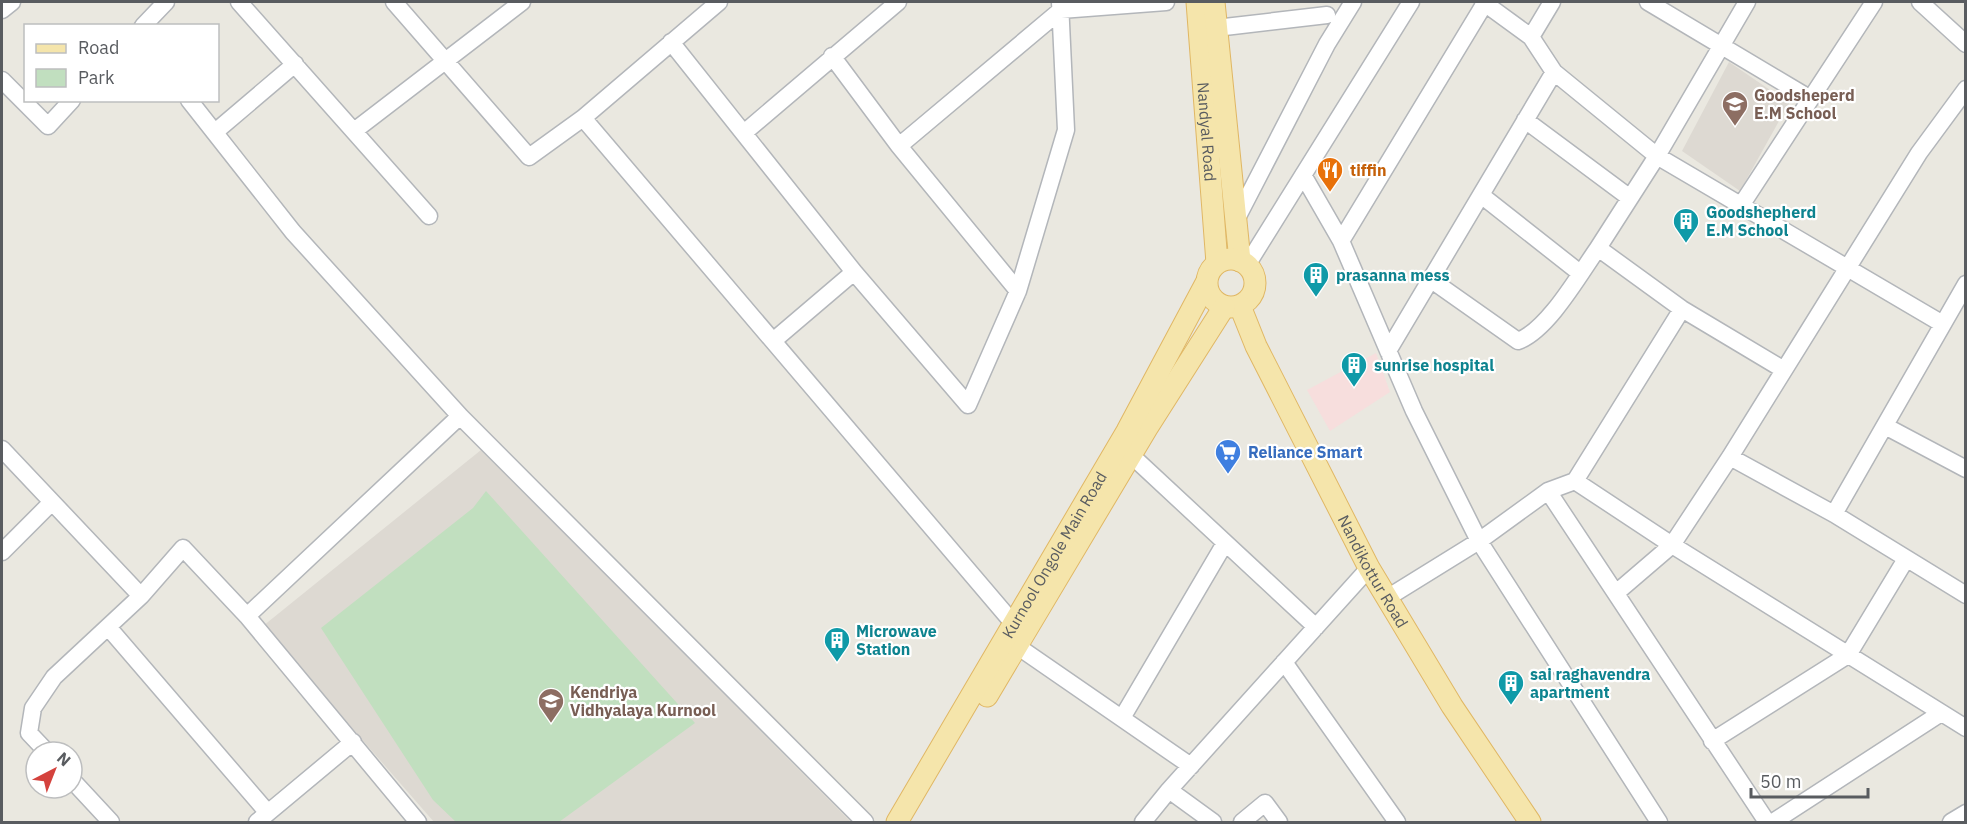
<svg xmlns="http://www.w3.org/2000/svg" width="1967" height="824" font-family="'IBM Plex Sans',sans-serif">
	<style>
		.education { fill: #ddd9d2 }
		.medical { fill: #f7dedd }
		.green { fill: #c1dfbf }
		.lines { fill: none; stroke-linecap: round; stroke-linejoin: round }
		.minor-casing { stroke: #b3b6ba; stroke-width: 19 }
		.major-casing { stroke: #e0b764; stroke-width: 23 }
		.minor { stroke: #fff; stroke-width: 16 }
		.major { stroke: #f5e5ab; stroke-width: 21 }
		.labels { text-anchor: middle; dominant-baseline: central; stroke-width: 4.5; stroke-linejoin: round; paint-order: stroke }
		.education-label { font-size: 16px; font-weight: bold; fill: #785e54; stroke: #fff; text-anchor: start }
		.street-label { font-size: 16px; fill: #595c60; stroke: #fff }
		.food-label { font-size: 16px; font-weight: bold; fill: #c56008; stroke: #fff; text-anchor: start }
		.culture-label { font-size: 16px; font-weight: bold; fill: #0d838f; stroke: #fff; text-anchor: start }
		.shop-label { font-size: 16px; font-weight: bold; fill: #366cbe; stroke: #fff; text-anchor: start }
	</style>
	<rect width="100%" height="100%" fill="#eae8e0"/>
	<path class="education" d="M1729,62l60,41 -49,88 -58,-40z
		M481,450l370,372h-417l-171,-196z"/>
	<path class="medical" d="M1376,353l14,39 -60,39 -23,-41z"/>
	<path class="green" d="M486,491l209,232 -136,99h-103l-23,-22 -112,-172 152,-120z"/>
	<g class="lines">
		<g class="minor-casing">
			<path id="minor" d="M239,2l190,214
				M394,2l135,155 54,-39 136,-116
				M1483,2l48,35 23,35 103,84 284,167
				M1648,2l161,96
				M1747,2l-90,154 -59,92 84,61 102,61
				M1920,2l46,42
				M2,10l10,-8
				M143,26l23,-24
				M1216,28l111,-13
				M1531,37l21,-35
				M671,42l183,230 114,133 50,-114 48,-161 -6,-128
				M832,56l67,90
				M2,80l46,46 24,-26
				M189,100l104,132 167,184
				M583,118l430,505
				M1525,120l105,78
				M354,131l168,-129
				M215,132l80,-68
				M745,132l153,-130
				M1303,175l38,66 73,170 65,130 180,281
				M1481,195l99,78
				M1740,207l134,-205
				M1237,218l90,-174 26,-42
				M1341,241l144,-238
				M1247,265l164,-263
				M1430,279l88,62c30,-11 61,-66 80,-93
				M1018,291l-119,-145 162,-136 105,-8
				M773,341l81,-69
				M1388,351l166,-279
				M1885,426l81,43
				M2,449l139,147 42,-48 64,68 171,206
				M1131,455l185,172
				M1730,457l104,57 132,81
				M1575,481l97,64 294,183
				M1548,491l219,331
				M1834,514l132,-230
				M2,552l50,-50
				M1616,593l56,-48 58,-88 189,-304 47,-64
				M1387,598l92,-57 69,-50 27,-10 107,-172
				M247,616l213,-200 405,406
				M108,627l160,186
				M1017,646l174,120
				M1284,662l113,160
				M1122,718l103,-175
				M1712,741l136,-86 58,-96
				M47,752l-18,-19 4,-25 21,-31 87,-81
				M72,780l39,42
				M1169,790l44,32
				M257,822l96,-80
				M1143,822l26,-32 200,-222
				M1242,822l23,-19 14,19
				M1773,822l168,-109
				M1951,822l15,-9"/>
		</g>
		<g class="major-casing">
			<g id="major">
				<path id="s1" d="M1197,2l20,261"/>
				<path d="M1214,2l26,259"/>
				<circle cx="1231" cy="283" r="24"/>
				<path id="s2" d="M1240,306l16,40 113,222 83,138 78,116"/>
				<path d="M987,696l160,-268 77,-121"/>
				<path id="s3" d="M897,822l230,-391 79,-148"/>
			</g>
		</g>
		<use href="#minor" class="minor"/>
		<use href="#major" class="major"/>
	</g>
	<defs>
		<g id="school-pin" transform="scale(1.35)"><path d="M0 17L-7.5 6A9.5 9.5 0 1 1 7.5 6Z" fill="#8d6e63" stroke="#fff"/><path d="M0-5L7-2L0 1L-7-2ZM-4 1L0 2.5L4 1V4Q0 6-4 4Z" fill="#fff"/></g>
		<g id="restaurant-pin" transform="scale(1.35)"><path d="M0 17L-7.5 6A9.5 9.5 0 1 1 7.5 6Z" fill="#e8710a" stroke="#fff"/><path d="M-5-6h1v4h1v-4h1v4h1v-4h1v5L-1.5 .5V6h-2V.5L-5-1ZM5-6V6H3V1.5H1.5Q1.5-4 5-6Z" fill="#fff"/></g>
		<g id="building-pin" transform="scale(1.35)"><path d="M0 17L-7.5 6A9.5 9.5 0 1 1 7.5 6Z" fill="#0f9aa8" stroke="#fff"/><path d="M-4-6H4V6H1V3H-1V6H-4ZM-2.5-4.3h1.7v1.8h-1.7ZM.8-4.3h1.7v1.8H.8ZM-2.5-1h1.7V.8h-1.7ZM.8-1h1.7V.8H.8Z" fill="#fff"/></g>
		<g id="supermarket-pin" transform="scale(1.35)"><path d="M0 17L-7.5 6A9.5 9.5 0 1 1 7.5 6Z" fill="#3f7fe0" stroke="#fff"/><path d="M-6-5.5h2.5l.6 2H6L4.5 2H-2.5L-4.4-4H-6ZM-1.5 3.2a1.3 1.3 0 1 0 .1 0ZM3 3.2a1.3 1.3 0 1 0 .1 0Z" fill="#fff"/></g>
	</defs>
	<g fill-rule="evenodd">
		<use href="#school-pin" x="1735" y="104"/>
		<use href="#restaurant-pin" x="1330" y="170"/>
		<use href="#building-pin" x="1686" y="221"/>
		<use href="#building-pin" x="1316" y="275"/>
		<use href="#building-pin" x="1354" y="365"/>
		<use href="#supermarket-pin" x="1228" y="452"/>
		<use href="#building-pin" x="837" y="640"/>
		<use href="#building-pin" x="1511" y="683"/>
		<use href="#school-pin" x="551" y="701"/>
	</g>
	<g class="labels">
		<g class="education-label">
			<text x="1754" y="95">Goodsheperd<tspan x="1754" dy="18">E.M School</tspan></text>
			<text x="570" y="692">Kendriya<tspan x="570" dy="18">Vidhyalaya Kurnool</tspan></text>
		</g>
		<g class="street-label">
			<text stroke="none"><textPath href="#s1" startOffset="130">Nandyal Road</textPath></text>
			<text stroke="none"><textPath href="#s3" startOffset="310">Kurnool Ongole Main Road</textPath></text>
			<text stroke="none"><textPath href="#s2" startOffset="297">Nandikottur Road</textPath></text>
		</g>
		<g class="food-label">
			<text x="1350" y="170">tiffin</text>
		</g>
		<g class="culture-label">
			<text x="1706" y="212">Goodshepherd<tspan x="1706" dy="18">E.M School</tspan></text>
			<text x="1336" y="275">prasanna mess</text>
			<text x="1374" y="365">sunrise hospital</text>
			<text x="856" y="631">Microwave<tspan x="856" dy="18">Station</tspan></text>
			<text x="1530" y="674">sai raghavendra<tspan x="1530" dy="18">apartment</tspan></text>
		</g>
		<g class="shop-label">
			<text x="1248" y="452">Reliance Smart</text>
		</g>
	</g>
	<rect width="1967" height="824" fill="none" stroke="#595c60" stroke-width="6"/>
	<rect x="24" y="24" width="195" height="78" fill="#ffffff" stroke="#bdbebf" stroke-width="1.5"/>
	<rect x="36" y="44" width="30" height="9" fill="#f5e5ab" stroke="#bdbebf" stroke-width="1.5"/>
	<text x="78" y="54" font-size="18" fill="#595c60">Road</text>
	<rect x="36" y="69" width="30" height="18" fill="#c1dfbf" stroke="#bdbebf" stroke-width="1.5"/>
	<text x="78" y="84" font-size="18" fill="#595c60">Park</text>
	<g transform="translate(54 770) rotate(42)"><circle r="28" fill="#ffffff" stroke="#bdbebf" stroke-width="1.5"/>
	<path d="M0-4.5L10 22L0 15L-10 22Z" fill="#d4423d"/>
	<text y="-9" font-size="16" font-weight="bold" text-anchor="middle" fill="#595c60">N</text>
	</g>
	<path d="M1751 788v9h117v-9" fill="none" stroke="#595c60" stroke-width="3"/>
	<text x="1760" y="788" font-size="18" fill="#595c60" stroke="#ffffff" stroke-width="4.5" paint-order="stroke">50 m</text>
</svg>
